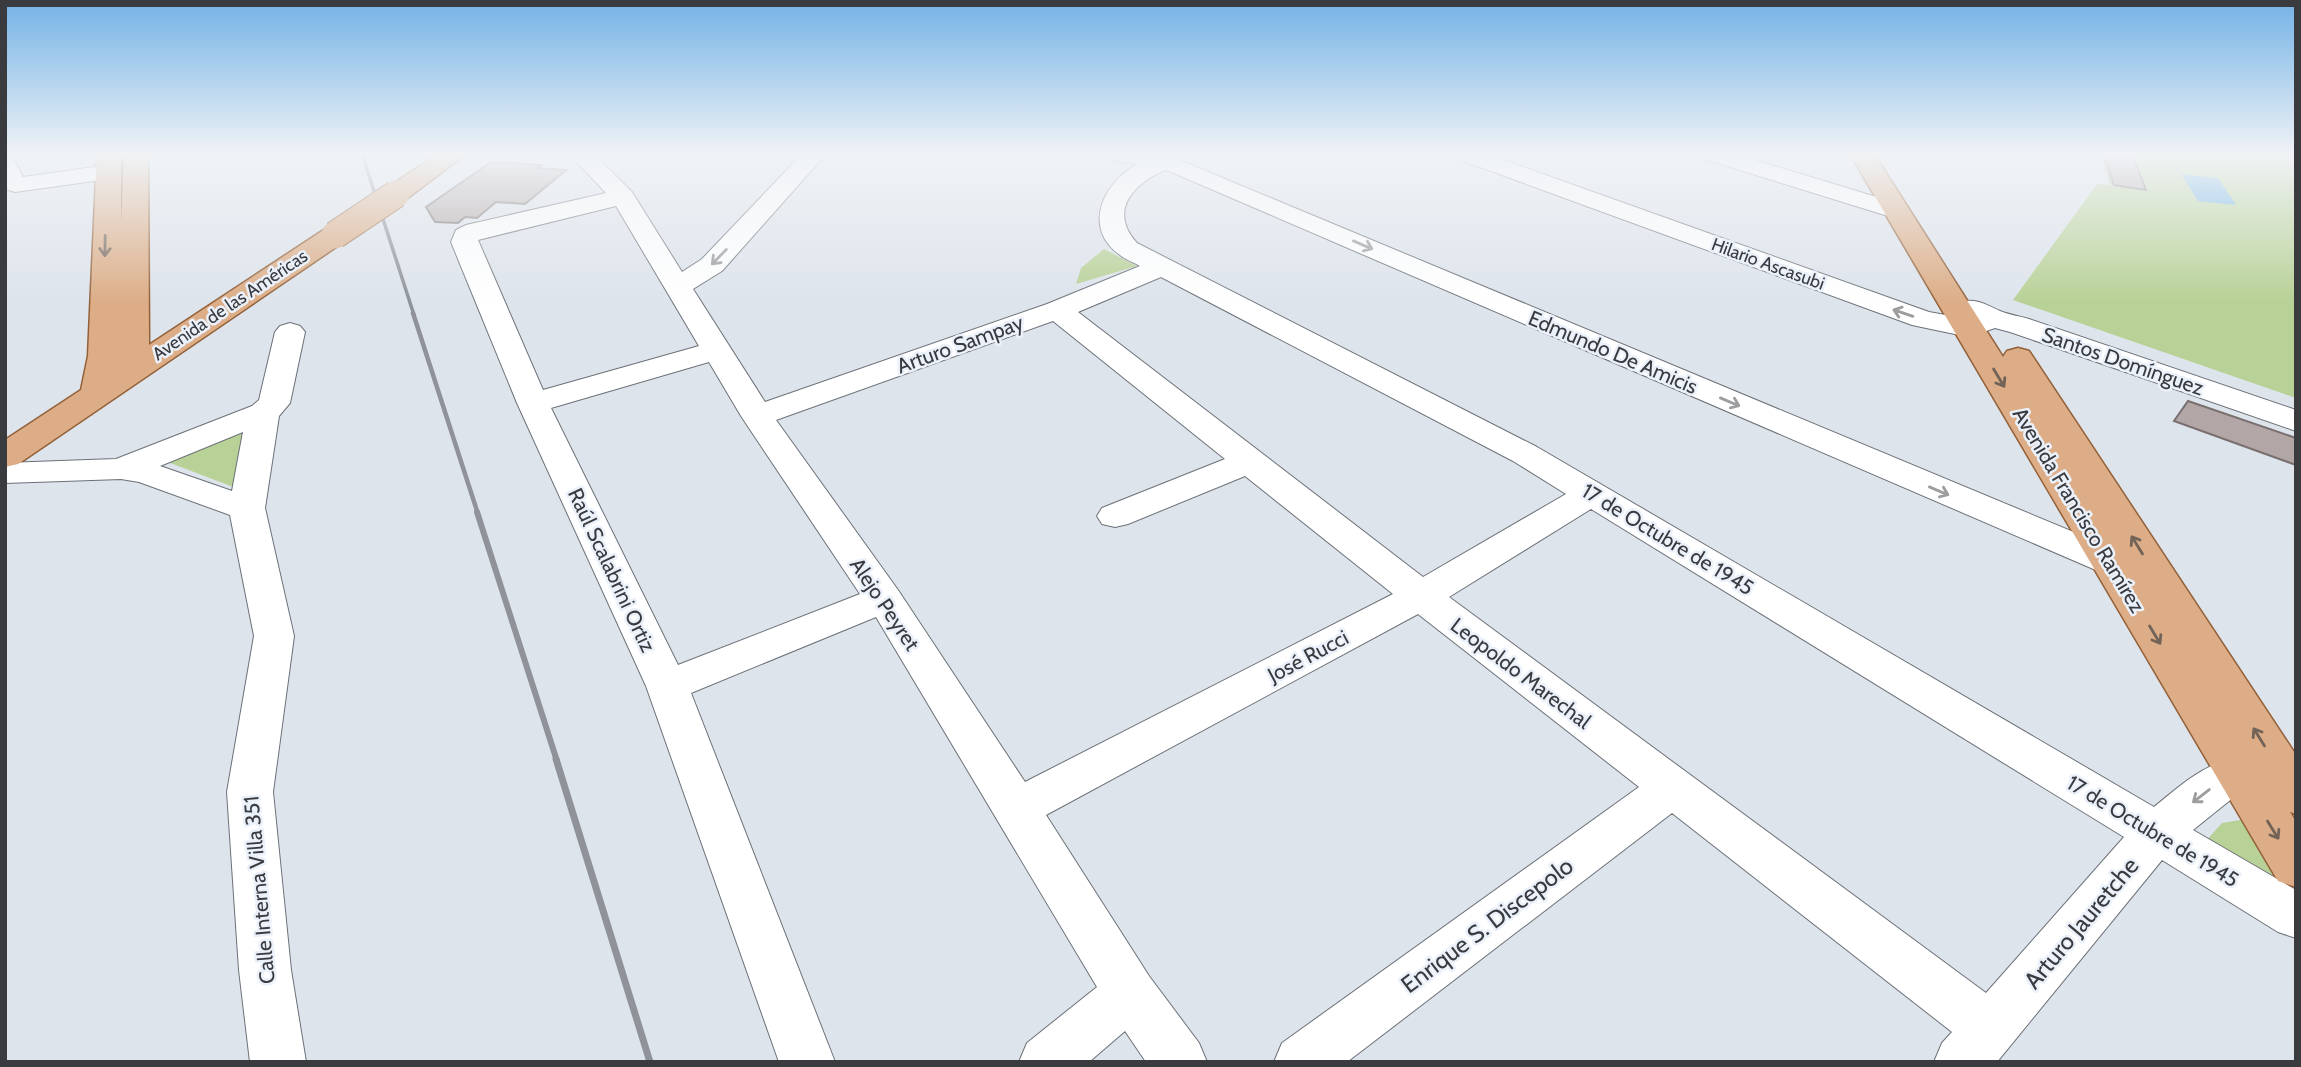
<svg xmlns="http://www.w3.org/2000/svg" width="2301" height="1067" font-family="Cabin,sans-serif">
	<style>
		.green { fill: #b8d196 }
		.water { fill: #64aee3 }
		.building { fill: #b2a7a6; stroke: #796f6e; stroke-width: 2 }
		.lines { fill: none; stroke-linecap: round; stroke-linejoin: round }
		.minor-casing { stroke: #6c7178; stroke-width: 2 }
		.major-casing { stroke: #936139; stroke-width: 3 }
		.minor { fill: #fff; fill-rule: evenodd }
		.major { fill: #dcad86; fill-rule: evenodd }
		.rail-far3 { stroke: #8f9399; stroke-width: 3.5 }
		.rail-far2 { stroke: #8f9399; stroke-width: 4.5 }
		.rail-far1 { stroke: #8f9399; stroke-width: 6 }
		.rail { stroke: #8f9399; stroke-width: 7 }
		.major-bridge-casing { stroke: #936139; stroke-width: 29; stroke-linecap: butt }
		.major-bridge { stroke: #dcad86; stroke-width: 27 }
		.oneway { stroke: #9c9d9f }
		.oneway2 { stroke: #726358 }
		.labels { text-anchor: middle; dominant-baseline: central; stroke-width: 5; stroke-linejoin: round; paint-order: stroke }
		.far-street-label { font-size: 18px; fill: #393b3f; stroke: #ebf1fa }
		.street-label { font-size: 21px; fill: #393b3f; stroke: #ebf1fa }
		.near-street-label { font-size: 24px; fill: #393b3f; stroke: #ebf1fa }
	</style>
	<rect width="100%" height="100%" fill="#dee4ec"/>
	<path class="green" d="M2099,154l197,1v243l-283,-98 84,-116 13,1z
		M1104,249l33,17 -61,18 5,-16z
		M244,427l-8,61 -71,-27z
		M2246,819l48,75 -90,-51 18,-20z"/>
	<path class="water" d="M2181,174l37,4 18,27 -38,-4z"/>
	<path class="building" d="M2103,154h29l14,36 -32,-5z
		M491,162l51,3 -5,3 29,2 -41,34 -29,-2 -19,16 -12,-1 -7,6 -23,-1 -9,-15z
		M2188,401l108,37v27l-122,-44z"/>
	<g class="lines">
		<g class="minor-casing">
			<path id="minor" d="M569,154h25l38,38 50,80 20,-13 100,-105h24l-104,117 -29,18 72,113 282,-98 93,-38c-7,-4 -14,-6 -20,-11 -39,-27 -16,-74 18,-91l-34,-5 -4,-5h65l959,399 6,9 -6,9 -13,3 -13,-3 -929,-400 -4,-1c-32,14 -57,41 -28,73l400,204 617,360c44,-36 70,-61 129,-42l7,13 -7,13 -16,5 -28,-3 -46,37 103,60v48l-18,-6 -116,-72 -165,202h-63l8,-19 10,-11 -280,-219 -325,249h-73l8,-19 357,-256 -221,-173 -372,201 103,161 50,67 8,19h-61l-21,-31 -36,31h-70l8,-19 70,-56 -221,-370 -185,76 144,369h-56l-133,-376 -129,-283 -66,-161 5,-12 10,-5 140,-32zM616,206l83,140 -156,44 -65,-150zM1161,277l352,184 53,33 -143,83 -345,-265zM1053,321l172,138 -123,49 -5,8 5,8 13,3 13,-3 117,-48 148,118 -368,188 -127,-192 -122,-170zM709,362l32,54 119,178 -182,71 -127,-257zM1591,509l533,328 -138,156 -537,-396z
				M1454,154h33l442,158 38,7 -10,-11 4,-6c16,-4 25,3 39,9 9,4 20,5 29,8l267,91v21l-286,-99 -15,-4 -26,9 -57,-12 -454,-166z
				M1700,154h35l171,52 4,5 -4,5 -9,3 -9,-3 -184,-57z
				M5,156l8,2 10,19 85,-12 8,2 4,5 -4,5 -8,2 -93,13 -10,-3z
				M290,323l10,3 5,6 -15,71 -11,13 -14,92 29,128 -21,156 18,178 15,92h-56l-11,-92 -12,-178 27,-156 -24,-121 -91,-33 -18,-3 -116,4v-20l111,-4 136,-53 7,-6 16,-68 5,-6zM243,432l-11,59 -72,-25z"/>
		</g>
		<g class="major-casing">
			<path id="major" d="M97,154h24v69l3,-69h24l1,191 176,-116 10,-2 10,2 4,6 -4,6 -327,223 -13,3v-27l76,-50 7,-34z
				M438,154h28l-61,46 -9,2 -9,-2 -4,-6 4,-6z
				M1850,154h24l129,203 4,-6 11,-3 11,3 267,404v59l-6,-2 6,10v65l-18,-6z"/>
		</g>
		<use href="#minor" class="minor"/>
		<use href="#major" class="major"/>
		<path class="rail-far3" d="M362,154l52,161"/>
		<path class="rail-far2" d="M413,313l65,201"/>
		<path class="rail-far1" d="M477,512l80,249"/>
		<path class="rail" d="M556,759l94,303"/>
		<g class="major-bridge-casing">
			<path id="major-bridge" d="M335,235l61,-41"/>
		</g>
		<use href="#major-bridge" class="major-bridge"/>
	</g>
	<defs><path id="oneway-shaft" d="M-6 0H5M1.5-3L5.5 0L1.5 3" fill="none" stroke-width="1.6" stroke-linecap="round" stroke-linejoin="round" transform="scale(1.75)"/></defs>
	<g class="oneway">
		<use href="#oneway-shaft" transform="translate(1363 245) rotate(23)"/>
		<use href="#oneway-shaft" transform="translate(719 257) rotate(134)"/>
		<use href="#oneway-shaft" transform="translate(1903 313) rotate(-161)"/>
		<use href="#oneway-shaft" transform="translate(1730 402) rotate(23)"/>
		<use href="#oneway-shaft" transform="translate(1939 491) rotate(23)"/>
		<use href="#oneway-shaft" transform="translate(2201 796) rotate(142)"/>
	</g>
	<g class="oneway2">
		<use href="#oneway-shaft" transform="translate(105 246) rotate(91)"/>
		<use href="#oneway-shaft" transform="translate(1999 378) rotate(59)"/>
		<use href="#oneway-shaft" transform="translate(2137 545) rotate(-122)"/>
		<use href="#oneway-shaft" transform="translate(2155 635) rotate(59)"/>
		<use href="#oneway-shaft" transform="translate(2259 737) rotate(-122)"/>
		<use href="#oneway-shaft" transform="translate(2273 830) rotate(58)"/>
	</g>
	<linearGradient id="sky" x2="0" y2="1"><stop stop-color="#73b2e6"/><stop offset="0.51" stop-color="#f0f3f6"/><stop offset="1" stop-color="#f0f3f6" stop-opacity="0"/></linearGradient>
	<rect width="2301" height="303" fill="url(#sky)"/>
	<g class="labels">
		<g class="far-street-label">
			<text transform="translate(1768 264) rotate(20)">Hilario Ascasubi</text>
			<text transform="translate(230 305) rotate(-34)">Avenida de las Américas</text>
		</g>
		<g class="street-label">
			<text transform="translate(960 344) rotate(-20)">Arturo Sampay</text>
			<text transform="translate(1613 352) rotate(23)">Edmundo De Amicis</text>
			<text transform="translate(2123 361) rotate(19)">Santos Domínguez</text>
			<text transform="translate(2079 510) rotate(59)">Avenida Francisco Ramírez</text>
			<text transform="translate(1668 539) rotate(31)">17 de Octubre de 1945</text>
			<text transform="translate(612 570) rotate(65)">Raúl Scalabrini Ortiz</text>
			<text transform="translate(885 604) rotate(56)">Alejo Peyret</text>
			<text transform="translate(1308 656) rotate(-28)">José Rucci</text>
			<text transform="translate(1521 673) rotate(37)">Leopoldo Marechal</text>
			<text transform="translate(2153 831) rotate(31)">17 de Octubre de 1945</text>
			<text transform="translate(259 890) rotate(-95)">Calle Interna Villa 351</text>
		</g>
		<g class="near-street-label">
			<text transform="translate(2081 923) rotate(-50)">Arturo Jauretche</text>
			<text transform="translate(1487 925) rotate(-37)">Enrique S. Discepolo</text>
		</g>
	</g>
	<rect width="2301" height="1067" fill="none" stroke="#393b3f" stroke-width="14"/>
</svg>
